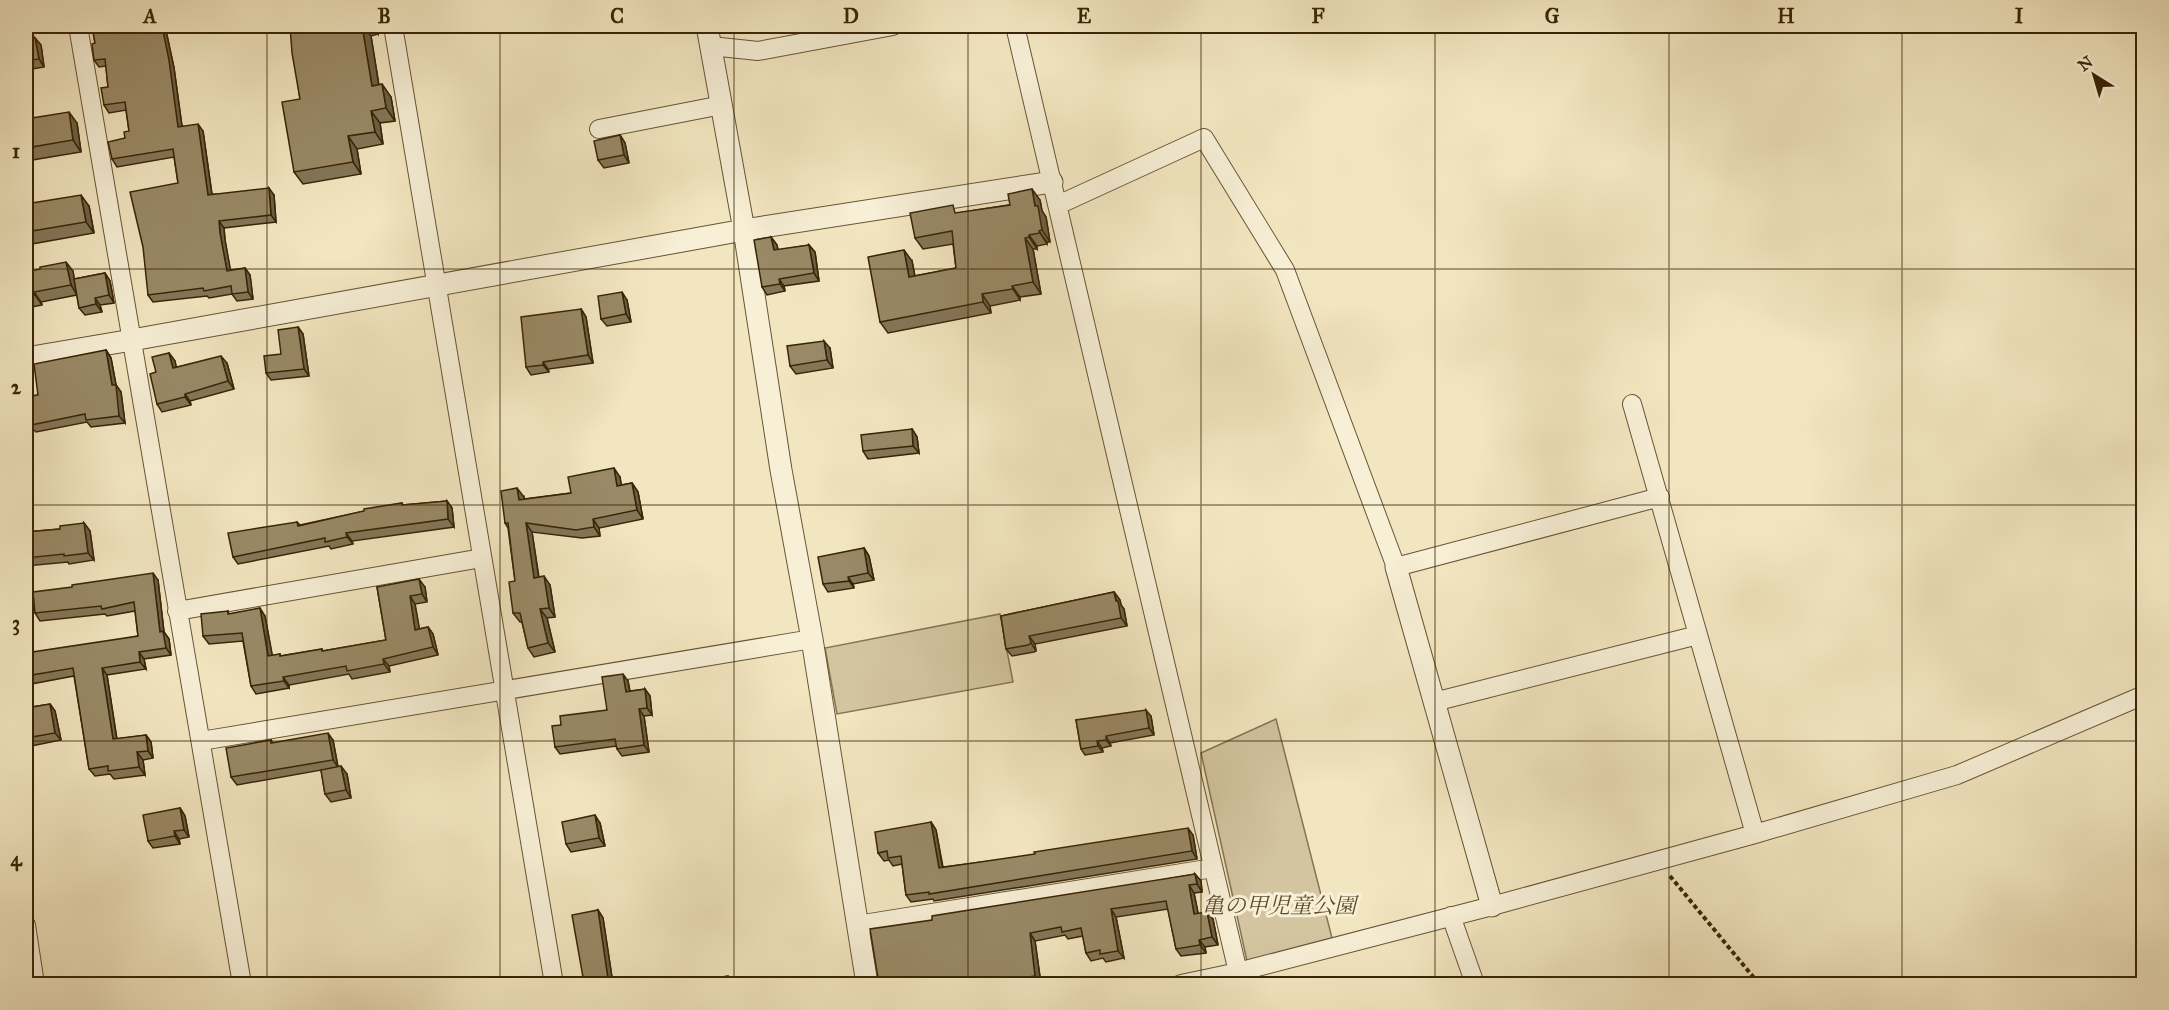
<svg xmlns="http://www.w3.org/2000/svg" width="2169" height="1010" font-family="'IM FELL Great Primer','Noto Serif JP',serif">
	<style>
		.green { fill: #d3c5a0; stroke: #867452; stroke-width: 1.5 }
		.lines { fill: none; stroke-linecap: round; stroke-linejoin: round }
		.minor-casing { stroke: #675433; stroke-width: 20 }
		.tertiary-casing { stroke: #675433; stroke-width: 23 }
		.path { stroke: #392404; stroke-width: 4; stroke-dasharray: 4.5 3; stroke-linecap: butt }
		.minor { stroke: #f7efd6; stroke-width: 18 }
		.tertiary { stroke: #f7efd6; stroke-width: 21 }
		.wall { fill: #847658; stroke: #392404; stroke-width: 1.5 }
		.shaded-wall { fill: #6b6047; stroke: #392404; stroke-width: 1.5 }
		.building { fill: #998966; stroke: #392404; stroke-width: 1.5 }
		.grid { fill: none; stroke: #392404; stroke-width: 1.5; stroke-opacity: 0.55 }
		.labels { text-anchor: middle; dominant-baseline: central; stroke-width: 6; stroke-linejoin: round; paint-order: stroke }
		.park-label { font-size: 22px; font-style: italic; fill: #604c2b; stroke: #f7efd6 }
		.neatline { fill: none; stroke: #392404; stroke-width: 2 }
		.grid-label { font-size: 20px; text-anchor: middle; font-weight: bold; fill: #392404 }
	</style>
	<rect width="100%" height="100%" fill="#f2e6c0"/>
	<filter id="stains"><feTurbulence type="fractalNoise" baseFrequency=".00333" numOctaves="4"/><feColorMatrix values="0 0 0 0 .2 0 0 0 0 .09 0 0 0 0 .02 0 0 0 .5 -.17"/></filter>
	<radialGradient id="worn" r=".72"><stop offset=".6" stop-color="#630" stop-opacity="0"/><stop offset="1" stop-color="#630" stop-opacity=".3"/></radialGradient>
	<path class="green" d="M1000,614l13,68 -176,32 -12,-66z
		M1276,719l56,219 -85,23 -46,-208z"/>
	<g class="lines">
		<g class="minor-casing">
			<path id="minor" d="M78,26l164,958
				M393,26l161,958
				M1015,26l223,946
				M711,46l47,5 135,-25
				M599,129l123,-24
				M1058,205l146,-67 81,132 111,297 264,-70
				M1632,404l123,430
				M177,611l305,-53
				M1434,702l264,-67
				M201,741l611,-102
				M1451,916l24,68
				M26,925l9,59
				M857,925l356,-57
				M1181,984l57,-12 254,-66 263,-72 202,-59 187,-80"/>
		</g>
		<g class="tertiary-casing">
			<path id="tertiary" d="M707,26l37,204 37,240 31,169 55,345
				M26,358l106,-18 612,-110 308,-48
				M1396,567l96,339"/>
		</g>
		<path class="path" d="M1670,876l89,108"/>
		<use href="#minor" class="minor"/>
		<use href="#tertiary" class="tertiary"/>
	</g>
	<path class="wall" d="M92,26h73l9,42 8,58 21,5 9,63 62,1 2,27 -52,6 1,12 5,30 15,-2 5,7 3,24 -16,2 -5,-7 -23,4 -2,-2 -54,6 -5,-7 30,-112 -4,-26 -57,10 -5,-8 17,-28 -3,-21 -17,3 -5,-8 4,-18 -2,-21 -7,1 -5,-7 1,-17z
		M290,26h87l1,8 -7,2 8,49 12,12 4,24 -15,2 3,21 -26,5 4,25 -58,10 -9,-12 6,-73z
		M35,38l6,7 3,22 -18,3v-31z
		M26,119l51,4 4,29 -55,9z
		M620,135l5,8 4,20 -25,5 -6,-8z
		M1040,200l2,11 4,6 4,25h-3v2l-10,2v3h-4l8,45 -21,3v3l-30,6 1,7 -103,20 -8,-11 32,-61 3,15 41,-8 -3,-24 -30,5 -8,-11 43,-25z
		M26,204l63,2 5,27 -68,12z
		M771,237l6,8 1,5 31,-5 6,7 4,29 -35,5 1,5 -18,4 -5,-8z
		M73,271l1,8 31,-6 5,8 4,22 -14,2 2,7 -17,3 -6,-7 -2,-13 -36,7 1,3 -16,3v-36z
		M627,300l4,22 -24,4 -6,-7z
		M581,309l5,8 7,46 -45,6 1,3 -18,3 -5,-8z
		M298,327l5,7 6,42 -38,4 -5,-7 15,-19z
		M830,348l3,20 -37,6 -6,-8z
		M106,350l5,8 5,27 5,7 4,31 -34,4 -4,-5 -51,10 -2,-2 -8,1v-34l12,-2z
		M169,353l6,8 1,6 51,-4 7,26 -44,12 1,4 -29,7 -5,-8 -1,-32z
		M912,429l5,8 2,16 -51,6 -5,-8z
		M620,477l1,8 11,-2 6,9 5,27 -44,9 1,8 -18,2 -50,-6 7,45 11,8 5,32 -8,1 8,34 -21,5 -6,-9 -6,-26h-2l-7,-9 2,-32 -7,-53 -3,-5 19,-26v2l47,-6z
		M447,501l5,7 2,19 -102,14 1,3 -22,5 -2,-3 -91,18 -5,-7 64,-35 3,3 102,-22 1,2z
		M84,523l6,8 4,29 -25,4 -1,-2 -42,4v-34l34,-3z
		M864,548l5,8 5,24 -21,4 1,4 -26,4 -5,-8z
		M158,580l6,52 5,7 2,16 -27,4 2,10 -39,6 10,64 29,-4 5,7 2,16 -10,2 2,15 -31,4 -4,-5 -15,2 -6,-7 -15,-93 -48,9v-26l112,-23 -3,-25 -28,5 -2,-2 -65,7 -5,-8z
		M377,587h48l2,15 -12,2 4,25 9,-2 5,7 5,21 -49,11 1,6 -38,7 -3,-5 -60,11v3l-33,6 -5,-8 -8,-45 -34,3 -6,-8 25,-25 1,3 36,2 7,40 8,-2 1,2 41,-7 1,2 63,-11z
		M1114,592l6,8 1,5 3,4 3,17 -92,18 1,7 -2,1 -22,4 -6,-7 -5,-33z
		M628,681l2,10 15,-2 5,7 2,19 -8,1 5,36 -27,4 -5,-7 -1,-3 -56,8 -5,-7 6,-22 46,-15z
		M50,704l5,7 6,29 -35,7v-39z
		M1151,716l3,19 -44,8 1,3 -9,2 1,4 -18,3 -4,-6 -5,-29z
		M271,740l2,3 60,-3 5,27 9,7 4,24 -20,4 -6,-8 -4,-24 -84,15 -6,-8z
		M180,808l5,8 4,21 -10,2 1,5 -27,4 -5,-7z
		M931,822l5,8 7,37 250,-32 4,24 -263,42 -1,-2 -22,3 -5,-7 -4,-31 -9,2 -4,-6 -5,1 -6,-8z
		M600,823l5,23 -34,6 -5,-8z
		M1195,874l6,7 1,11 -8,1 4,21 9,-2 6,7 5,26 -13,2 1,6 -25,3 -5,-7 -8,-40 -52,8 8,41 -18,4 -3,-4 -12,3 -5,-8 -3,-17 -15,3 -3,-4 -30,6 6,43h-162l53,-64z
		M598,910l5,8 10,66h-27l-2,-1z"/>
	<path class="shaded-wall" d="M162,26h3l9,42 9,66 -5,-7z
		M362,26h1l8,10 10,63 -9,-13z
		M372,26h5l1,8z
		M35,38l6,7 3,22 -5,-8z
		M382,84l9,13 4,24 -9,-13z
		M371,111l9,12 3,21 -8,-12z
		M69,112l8,11 4,29 -8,-12z
		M198,124l5,7 10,71 -5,-7z
		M620,135l5,8 4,20 -5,-8z
		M348,136l9,13 4,25 -8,-12z
		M269,188l5,7 2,27 -5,-7z
		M1032,189l8,11 2,11 4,6 4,25 -8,-12 -7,-24z
		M81,195l8,11 5,27 -8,-11z
		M219,221l5,7 1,12 7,38 -5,-7 -7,-38z
		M1039,231l8,11v2l-7,-11z
		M1029,235l8,11v3l-8,-12z
		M771,237l6,8 2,13 -5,-8z
		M1025,238l8,11 8,45 -8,-12z
		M809,245l6,7 4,29 -5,-8z
		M904,250l8,11 5,27 -8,-11z
		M66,262l7,9 4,24 -6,-10z
		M245,268l5,7 3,24 -5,-7z
		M105,273l5,8 4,22 -5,-8z
		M779,279l5,7 1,5 -5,-7z
		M1012,286l8,11v3l-7,-11z
		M34,292l7,10 1,3 -7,-10z
		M622,292l5,8 4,22 -5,-8z
		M982,294l8,12 1,7 -8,-11z
		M95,298l5,7 2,7 -6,-8z
		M581,309l5,8 7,46 -5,-8z
		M298,327l5,7 6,42 -5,-7z
		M824,341l6,7 3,20 -6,-8z
		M106,350l5,8 5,27 5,7 4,31 -6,-7 -7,-31z
		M169,353l6,8 3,15 -5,-8z
		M221,356l6,7 7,26 -6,-8z
		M543,362l5,7 1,3 -6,-7z
		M185,394l5,7 1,4 -6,-8z
		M912,429l5,8 2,16 -6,-7z
		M614,468l6,9 3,17 -6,-8z
		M632,483l6,9 5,27 -6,-9z
		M517,488l7,9 1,12 -6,-9z
		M447,501l5,7 2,19 -6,-8z
		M593,519l6,9 1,8 -6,-9z
		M84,523l6,8 4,29 -6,-7z
		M526,523l6,9 8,55 -6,-9z
		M346,533l6,8 1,3 -6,-7z
		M864,548l5,8 5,24 -6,-7z
		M153,573l5,7 6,52 5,7 2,16 -5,-7 -6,-16z
		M544,576l6,9 5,32 -6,-9z
		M848,577l5,7 1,4 -5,-7z
		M419,579l6,8 2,15 -5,-8z
		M1114,592l6,8 1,5 3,4 3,17 -6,-8z
		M410,596l5,8 6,33 -6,-7z
		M260,608l5,8 9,48 -6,-8z
		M540,609l7,9 8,34 -7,-9z
		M428,627l5,7 5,21 -5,-8z
		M1029,636l6,8 1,7 -5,-8z
		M139,652l5,7 2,10 -6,-7z
		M383,659l6,7 1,6 -6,-8z
		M102,668l5,7 11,72 -5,-8z
		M623,674l5,7 3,18 -5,-7z
		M283,677l6,8v3l-5,-7z
		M645,689l5,7 2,19 -5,-7z
		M50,704l5,7 6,29 -6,-7z
		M639,709l5,7 5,36 -5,-7z
		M1146,710l5,6 3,19 -5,-7z
		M328,733l5,7 5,27 -5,-7z
		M146,735l5,7 2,16 -5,-7z
		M1106,736l4,7 1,3 -5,-6z
		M1097,741l5,7 1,4 -5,-6z
		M137,752l6,8 2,15 -6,-8z
		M341,766l6,8 4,24 -5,-8z
		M180,808l5,8 4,21 -5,-7z
		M595,815l5,8 5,23 -6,-8z
		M931,822l5,8 8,46 -5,-8z
		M1188,828l5,7 4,24 -5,-8z
		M174,831l5,8 1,5 -5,-8z
		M1195,874l6,7 1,11 -5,-8z
		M1189,885l5,8 6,29 -6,-8z
		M1111,909l5,8 8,41 -6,-7z
		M598,910l5,8 10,66h-1l-4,-5z
		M1207,912l6,7 5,26 -6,-8z
		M1030,933l5,8 6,43 -6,-8z
		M1199,940l6,7 1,6 -6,-8z
		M728,976l4,7 1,1h-4z"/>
	<path class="building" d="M92,26h70l7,34 9,67 20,-3 10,71 61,-7 2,27 -52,6 1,12 7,38 18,-3 3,24 -16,2 -1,-8 -27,5 -1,-3 -55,7 -5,-48 -13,-55 48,-9 -5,-34 -61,10 -4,-17 17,-4 -1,-6 5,-1 -4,-29 -21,3 -3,-17 7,-1 -3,-28 -11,1 -2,-16 3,-1z
		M290,26h72l10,60 10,-2 4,24 -15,3 4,21 -27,4 5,26 -59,10 -12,-70 18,-3 -8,-46z
		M35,38l4,21 -13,2v-22z
		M69,112l4,28 -47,8v-29z
		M620,135l4,20 -26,5 -4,-19z
		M1032,189l3,17h3l4,24 -3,1 1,2 -11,2v2l-4,1 8,44 -21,4 1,3 -31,5 1,8 -103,20 -12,-65 36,-7 5,27 47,-9 -4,-37 -37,7 -5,-25 43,-8 2,8 55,-8 -2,-11z
		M81,195l5,27 -60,10v-28z
		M771,237l3,13 35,-5 5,28 -35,6 1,5 -18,3 -8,-47z
		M66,262l5,23 -37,7 1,3 -9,2v-25l14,-3v-2z
		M105,273l4,22 -14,3 1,6 -17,4 -5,-29z
		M622,292l4,22 -25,5 -3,-23z
		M581,309l7,46 -45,7v3l-17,2 -5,-50z
		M298,327l6,42 -38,4 -2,-17 17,-2 -3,-24z
		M824,341l3,19 -37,6 -3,-20z
		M106,350l6,35h4l3,31 -33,4 -1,-6 -54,11v-3l-5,1v-26l12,-2 -4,-31z
		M169,353l4,15 48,-12 7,25 -43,13v3l-28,7 -7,-30 6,-2 -4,-15z
		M912,429l1,17 -50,5 -2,-16z
		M614,468l3,18 15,-3 5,27 -44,9 1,8 -18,3 -50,-7 8,55 10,-2 5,32 -9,1 8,34 -20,5 -8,-35h-7l-4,-31 6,-1 -7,-58h-3l-4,-32 16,-3 2,12 52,-7 -3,-16z
		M447,501l1,18 -102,14 1,4 -22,5v-4l-92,19 -5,-24 69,-11 1,4 66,-15v-2l38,-6v2z
		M84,523l4,30 -24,3v-2l-38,4v-26l34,-3v-3z
		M864,548l4,25 -20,4 1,4 -26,3 -5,-27z
		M153,573l7,59 3,-1 3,17 -27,4 1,10 -38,6 11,71 33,-4 2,16 -11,1 2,15 -31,4v-5l-19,3 -16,-101 -47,8v-17h1l-1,-6 112,-17 -4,-34 -32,7 -1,-3 -66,7 -2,-21 39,-5v-2z
		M419,579l3,15 -12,2 5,34 13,-3 5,20 -50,12 1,5 -37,7 -1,-5 -63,11 1,4 -33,5 -9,-53 -39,3 -2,-22 27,-3v3l32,-6 8,48 12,-2v2l42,-7v2l64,-11 -9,-53z
		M1114,592l2,9h2l3,17 -92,18 2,7 -3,2 -22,4 -5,-33z
		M623,674l3,18 19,-3 2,19 -8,1 5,36 -27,4 -2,-10 -60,8 -3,-21 9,-1 -1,-9 47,-6 -5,-33z
		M50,704l5,29 -29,5v-30z
		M1146,710l3,18 -43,8v4l-9,1 1,5 -17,3 -5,-29z
		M328,733l5,27 -102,17 -5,-29 45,-8v3z
		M341,766l5,24 -21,4 -4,-24z
		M180,808l4,22 -10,1 1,5 -27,5 -5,-26z
		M595,815l4,23 -33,6 -4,-22z
		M931,822l8,46 96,-14 -1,-2 154,-24 4,23 -263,43v-2l-23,3 -5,-39 -13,2 -1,-7 -9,2 -3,-21z
		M1195,874l2,10 -8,1 5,29 13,-2 5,25 -13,3 1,5 -24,4 -10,-48 -55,8 7,42 -18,3v-4l-14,3 -5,-25 -19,4 -1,-5 -31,6 5,43 -49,8h-107l-9,-55 62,-9v-4z
		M598,910l10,69 -24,4 -12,-68z
		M728,976l1,8h-44z"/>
	<path class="grid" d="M267,26v958M500,26v958M734,26v958M968,26v958M1201,26v958M1435,26v958M1669,26v958M1902,26v958M26,269h2118M26,505h2118M26,741h2118"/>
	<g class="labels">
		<g class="park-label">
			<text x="1279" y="905">亀の甲児童公園</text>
		</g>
	</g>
	<rect width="2169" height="1010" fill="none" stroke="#f2e6c0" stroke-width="66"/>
	<g transform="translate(2094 75) rotate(323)" stroke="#f7efd6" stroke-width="4.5" paint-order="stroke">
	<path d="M0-4.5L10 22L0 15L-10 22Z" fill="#392404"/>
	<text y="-9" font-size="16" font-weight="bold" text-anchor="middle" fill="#392404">N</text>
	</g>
	<rect x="33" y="33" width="2103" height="944" class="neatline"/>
	<g class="grid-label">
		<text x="150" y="23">A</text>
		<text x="384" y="23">B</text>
		<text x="617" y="23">C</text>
		<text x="851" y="23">D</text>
		<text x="1084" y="23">E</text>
		<text x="1318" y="23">F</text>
		<text x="1552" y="23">G</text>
		<text x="1786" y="23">H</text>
		<text x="2019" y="23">I</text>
		<text x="16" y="158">1</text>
		<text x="16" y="394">2</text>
		<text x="16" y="630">3</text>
		<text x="16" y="866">4</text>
	</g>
	<rect width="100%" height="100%" filter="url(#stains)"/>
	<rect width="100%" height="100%" fill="url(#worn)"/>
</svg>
